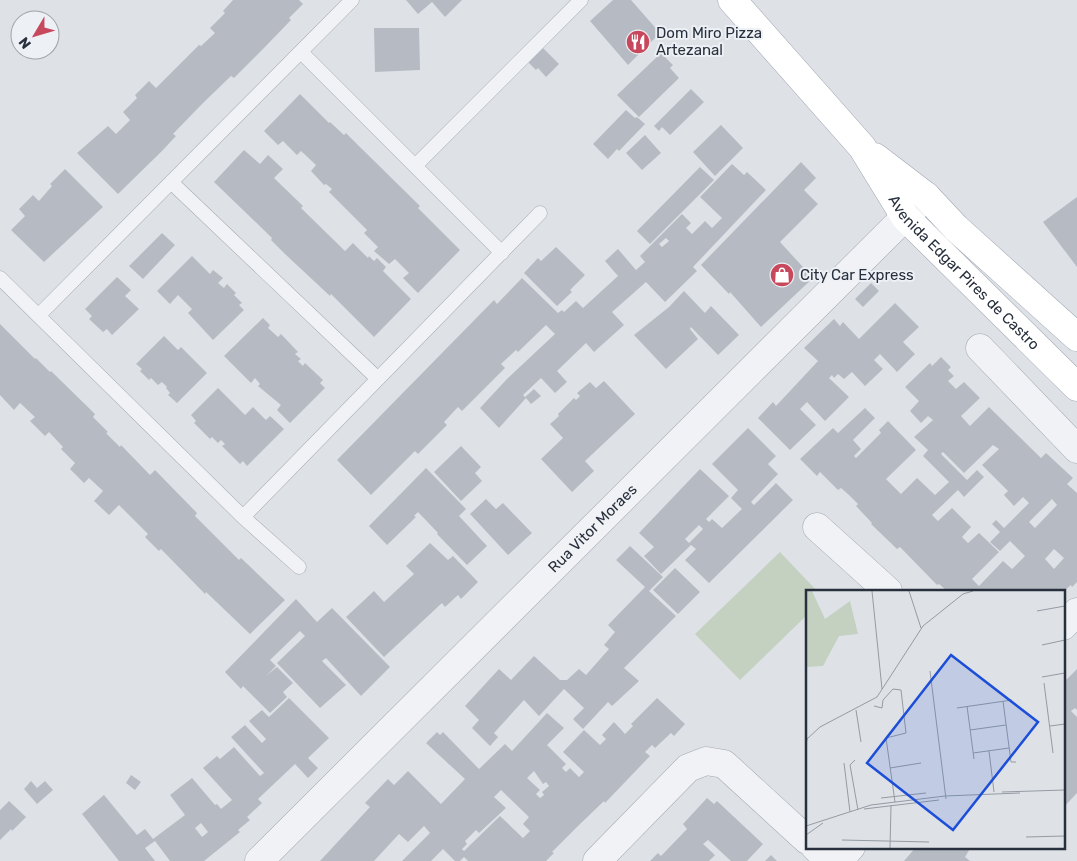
<svg xmlns="http://www.w3.org/2000/svg" width="1077" height="861" font-family="Rubik,sans-serif">
	<style>
		.green { fill: #c4d0c0 }
		.building { fill: #b6bbc3; fill-rule: evenodd }
		.lines { fill: none; stroke-linecap: round; stroke-linejoin: round }
		.service-casing { stroke: #a4a9b1; stroke-width: 15 }
		.minor-casing { stroke: #a4a9b1; stroke-width: 29 }
		.primary-casing { stroke: #9ea6b2; stroke-width: 29 }
		.service { stroke: #f1f2f5; stroke-width: 14 }
		.minor { stroke: #f1f2f5; stroke-width: 28 }
		.primary { stroke: #fff; stroke-width: 28 }
		.labels { text-anchor: middle; dominant-baseline: central; stroke-width: 4; stroke-linejoin: round; paint-order: stroke }
		.poi-label { font-size: 15px; fill: #28303d; stroke: #edf0f5; text-anchor: start }
		.street-label { font-size: 15px; fill: #28303d; stroke: #edf0f5 }
		.inset-road { fill: none; stroke: #959ba3; stroke-width: 1 }
		.view { fill: #1d4ed8; fill-opacity: 0.15; stroke: #1d4ed8; stroke-width: 2.5 }
		.inset-edge { fill: none; stroke: #28303d; stroke-width: 2.5 }
	</style>
	<rect width="100%" height="100%" fill="#dee2e7"/>
	<path class="green" d="M780,552l37,39h-10v24l-67,65 -45,-46z"/>
	<path class="building" d="M233,0h66l4,4 -14,14 2,2 -28,29 -29,29 -3,-2 -29,28 -29,30 3,2 -14,15 -44,43 -41,-41 31,-27 8,8 14,-14 -7,-8 14,-14 -2,-3 14,-14 7,7 43,-43 2,1 14,-13 -5,-5 15,-15 -2,-2z
		M406,0h56l-17,17 -13,-15 -14,12z
		M613,0h18l29,33 -32,32 -38,-44z
		M374,28h45l1,42 -45,2z
		M540,45l19,19 -13,13 -8,-9 -2,2 -9,-9z
		M661,53l12,12 -3,3 9,10 -40,39 -22,-22z
		M691,89l13,13 -34,33 -8,-8 -3,4 -5,-5z
		M300,94l29,29 1,-1 14,13 2,-2 15,15 59,58 -2,2 42,42 -42,43 -15,-15 6,-5 -14,-14 -6,5 -15,-13 4,-4 -14,-14 3,-3 -38,-38 3,-3 -6,-5 -2,1 -13,-14 5,-6 -15,-14 -4,4 -14,-14 -5,4 -14,-14z
		M626,110l9,8 2,-1 8,7 -26,27 -2,-2 -9,10 -15,-15z
		M721,125l22,23 -28,28 -22,-24z
		M645,135l16,18 -19,17 -16,-17z
		M244,150l16,14 8,-9 15,14 -9,9 29,28 -2,2 44,43 8,-8 15,15 1,-2 5,5 3,-3 9,9 -3,4 28,28 -37,38 -43,-43 -1,2 -45,-42 -14,-14 1,-2 -58,-56z
		M801,162l15,16 -12,12 14,14 -38,38 33,36 -52,49 -31,-35 -1,2 -28,-29z
		M732,164l12,11 3,-3 19,18 -73,77 4,4 -32,31 -19,-20 -34,30 12,13 -30,27 -8,-9 -29,28 10,11 -12,11 -14,-15 -18,17 2,2 9,-8 7,7 -10,8 -5,-6 -27,30 -19,-20 27,-29 48,-45 -9,-9 -28,27 -2,-2 -15,14 4,4 -43,43 -4,-4 -14,15 3,3 -29,29 -3,-3 -44,44 -34,-35 157,-160 3,4 25,-26 36,35 4,-3 2,2 12,-11 7,7 35,-32 -13,-15 13,-12 18,21 9,-8 -5,-6 42,-42 9,9 -5,5 6,6 13,-13 7,7 10,-10 -22,-21zM666,238l3,3 -7,6 -3,-3z
		M700,167l14,13 -64,64 -13,-13z
		M65,169l38,38 -59,55 -33,-32 14,-14 -6,-7 14,-14 6,6 13,-15 -2,-2z
		M1077,197v70l-34,-45z
		M162,233l13,12 -32,34 -14,-13z
		M556,247l29,28 -15,15 2,2 -15,14 -33,-33 14,-15 3,3z
		M192,256l18,18 3,-4 10,8 -5,5 6,5 3,-4 9,9 -2,2 8,8 -3,2 5,5 -31,30 -25,-27 4,-4 -14,-14 -8,9 -13,-13z
		M117,277l14,13 -6,6 14,13 -27,26 -5,-6 -4,3 -14,-13 3,-3 -7,-7z
		M871,283l8,8 -16,16 -8,-8z
		M684,291l21,22 6,-7 28,29 -21,20 -27,-28 -1,2 8,10 -32,30 -32,-34 35,-28z
		M895,303l24,24 -16,15 12,12 -18,18 -17,-18 -6,6 9,9 -18,17 -13,-14 -8,7 -6,-5 -4,4 -2,-3 -3,3 20,19 -24,24 -18,-19 -7,7 16,16 -26,25 -32,-32 15,-16 3,4 42,-45 -14,-13 30,-29 6,7 3,-4 16,17z
		M263,318l7,7 -2,3 10,9 3,-3 17,18 -3,2 6,5 -3,2 5,5 2,-3 18,17 -3,3 5,5 -35,35 -13,-13 4,-5 -23,-19 2,-2 -5,-6 -4,5 -27,-27z
		M0,324l35,35 1,-1 14,14 1,-1 44,43 -2,3 15,15 -2,1 14,14 1,-2 29,30 5,-5 42,43 -2,3 44,44 2,-2 44,42 -35,34 -44,-42 -1,2 -44,-45 -2,2 -14,-14 3,-3 -29,-29 -10,10 -15,-14 9,-10 -14,-13 -5,5 -14,-14 5,-6 -14,-14 2,-2 -14,-15 -4,4 -15,-15 5,-4 -15,-14 -6,7 -14,-15z
		M164,336l14,14 3,-3 26,26 -30,30 -9,-8 2,-2 -4,-5 1,-1 -5,-5 -4,3 -7,-7 -2,2 -9,-9 2,-2 -6,-5z
		M941,357l10,10 -3,3 6,6 -6,5 8,8 8,-7 16,16 -19,18 9,10 19,-19 52,51 5,-5 27,25 -6,6 10,9v89l-5,5 -1,-2 -7,6h-117l-8,-7 -2,1 -37,-38 -3,2 -26,-25 1,-1 -16,-17 2,-2 -9,-9 -8,-7 -3,2 -18,-18 -3,4 -17,-17 33,-31 5,5 27,-25 10,10 -22,22 8,9 -7,7 2,2 25,-25 -2,-3 9,-9 28,29 -30,29 15,15 16,-16 18,17 14,-13 -26,-26 5,-6 -14,-13 19,-17 -5,-4 -7,7 -11,-12 9,-10 -14,-14 25,-24 2,3zM993,445l6,4 -17,16 26,26 -4,4 10,11 9,-9 6,6 -25,25 -8,-8 -4,4 8,8 -10,10 10,9 10,-10 15,15 -13,13 -9,-8 -24,25 -7,-7 27,-27 -20,-19 -11,10 -6,-6 9,-10 -19,-19 -14,13 -6,-6 26,-25 6,7 20,-20 -7,-7 -10,10 -26,-26 2,-2 21,21zM1052,499l5,6 -22,23 -6,-6zM1054,549l10,9 -10,11 -9,-10z
		M604,381l31,33 -50,47 9,10 -22,21 -31,-33 22,-21 -13,-14 9,-8 -1,-2 16,-16 2,2 4,-4 -3,-3 13,-11 6,6z
		M218,388l27,27 8,-8 13,13 4,-4 14,13 -37,37 -4,-5 -3,3 -18,-18 3,-2 -4,-4 -3,3 -6,-6 -2,2 -16,-16 2,-2 -5,-6z
		M748,428l28,28 -8,8 10,10 -27,28 3,3 22,-22 17,17 -84,83 -24,-23 11,-11 -5,-4 -30,29 -17,-18 10,-9 -15,-14 61,-64 29,27 -23,23 3,3 3,-3 10,9 20,-19 -11,-11 7,-8 -26,-26zM699,525l4,4 -14,14 -4,-4z
		M461,446l20,21 -6,6 7,8 -21,20 -27,-29z
		M426,468l40,41 -7,7 28,30 -20,19 -30,-31 1,-1 -20,-21 -4,4 2,1 -29,28 -18,-19z
		M486,499l10,10 7,-6 29,30 -24,22 -38,-41z
		M430,543l18,17 5,-4 25,26 -17,17 -3,-4 -13,12 -3,-4 -58,54 -38,-40 28,-26 10,11 30,-28 -8,-8z
		M630,546l33,31 -14,14 27,25 -52,52 15,13 -27,25 -4,-4 -25,27 -10,-10 11,-11 -20,-19 -25,27 -15,-16 -30,33 4,4 -8,9 -18,-18 7,-8 -14,-14 34,-37 12,11 23,-24 26,24h7l12,-11 7,6 23,-26 -5,-4 11,-13 -7,-7 37,-38 -29,-27z
		M675,568l25,24 -22,22 -25,-24z
		M296,599l21,23 15,-14 58,59 -29,29 -35,-38 -4,3 24,24 -26,23 -43,-45 28,-27 -5,-5 -30,29 6,6 -10,10 11,-9 16,16 -10,9 4,5 -17,16 -27,-27 -2,3 -16,-17z
		M1077,669v41l-2,-2 -4,3 6,6v76l-14,15v-125z
		M289,698l40,40 -21,20 10,10 -10,10 -13,-14 -37,35 4,4 -15,14 3,3 -12,10 2,2 -36,29h-34l-15,-20 -10,7 10,13h-36l-37,-47 22,-19 33,40 8,-6 8,10 32,-24 -15,-20 22,-17 23,27 2,-1 4,5 11,-9 -29,-32 14,-12 3,3 14,-12 26,29 4,-3 -33,-36 14,-12 17,18 4,-4 -17,-18 13,-11 7,7zM201,823l7,9 -6,5 -7,-9z
		M657,698l28,26 -11,12 -3,-3 -16,15 -3,-3 -7,7 5,4 -45,47 -1,-2 -26,25 -26,26 2,1 -8,8h-78l-4,-4 -4,4h-5l-12,-12 -12,12h-29l28,-28 -6,-7 -16,16 -9,-8 -25,27h-54l50,-54 -5,-4 23,-24 6,6 14,-14 33,33 24,-25 -39,-36 11,-11 3,3 3,-3 36,37 26,-25 7,7 35,-38 17,15 -17,17 19,19 -4,4 4,4 4,-4 9,9 5,-5 -21,-20 21,-22 16,15 6,-6 -4,-4 12,-13 11,12 8,-8 -2,-2zM534,771l9,13 3,-2 3,4 -7,6 2,3 -4,3 -4,-4 4,-4 -13,-12zM501,790l28,27 -6,7 7,7 -7,7 -23,-22 -36,35 -2,-2 5,-5 -2,-3 11,-11 3,3 27,-25 -12,-11z
		M131,775l10,7 -6,8 -9,-7z
		M31,781l6,7 8,-7 8,9 -16,14 -13,-15z
		M707,798l7,6 3,-3 46,43 -16,17h-16l-23,-21 -5,4 12,11 -6,6h-59l8,-8 3,3 26,-27 -4,-5z
		M9,801l17,16 -14,14 -1,-2 -11,11v-30z
		M916,847h55l-6,10 5,4h-66z
		M771,855l6,6h-12z"/>
	<g class="lines">
		<g class="service-casing">
			<path id="service" d="M301,52l201,201
				M415,166l166,-166
				M172,183l205,195
				M0,278l243,239 56,50
				M39,315l313,-315
				M243,517l297,-304"/>
		</g>
		<g class="minor-casing">
			<g id="minor">
				<path d="M980,348l97,101"/>
				<path d="M817,527l71,64"/>
				<path d="M1063,626l14,-14"/>
				<path d="M815,847l15,14"/>
				<path id="s1" d="M259,861l667,-665"/>
				<path d="M597,861l91,-93 18,-7 18,3 83,76"/>
				<path d="M838,861l13,-14"/>
			</g>
		</g>
		<g class="primary-casing">
			<g id="primary">
				<path id="s2" d="M732,0l130,147 43,70 172,170"/>
				<path d="M875,157l51,39 30,32 121,109"/>
			</g>
		</g>
		<use href="#service" class="service"/>
		<use href="#minor" class="minor"/>
		<use href="#primary" class="primary"/>
	</g>
	<defs>
		<g id="restaurant-disc" transform="scale(1.25)"><circle r="9.5" fill="#c7485c" stroke="#edf0f5"/><path d="M-5-6h1v4h1v-4h1v4h1v-4h1v5L-1.5 .5V6h-2V.5L-5-1ZM5-6V6H3V1.5H1.5Q1.5-4 5-6Z" fill="#fff"/></g>
		<g id="shop-disc" transform="scale(1.25)"><circle r="9.5" fill="#c7485c" stroke="#edf0f5"/><path d="M-5-2.5h2.3a2.7 3.5 0 0 1 5.4 0H5L5.5 6h-11ZM-1.5-2.5h3a1.5 2.3 0 0 0-3 0Z" fill="#fff"/></g>
	</defs>
	<g fill-rule="evenodd">
		<use href="#restaurant-disc" x="638" y="42"/>
		<use href="#shop-disc" x="782" y="275"/>
	</g>
	<g class="labels">
		<g class="poi-label">
			<text x="656" y="33">Dom Miro Pizza<tspan x="656" dy="17">Artezanal</tspan></text>
			<text x="800" y="275">City Car Express</text>
		</g>
		<g class="street-label">
			<text stroke="none"><textPath href="#s2" startOffset="359">Avenida Edgar Pires de Castro</textPath></text>
			<text stroke="none"><textPath href="#s1" startOffset="471">Rua Vitor Moraes</textPath></text>
		</g>
	</g>
	<g transform="translate(806 590)">
		<rect width="259" height="259" fill="#dee2e7"/>
		<path d="M0,1h6l13,28 25,-18 8,33 -19,2 -16,30 -17,1z" fill="#c4d0c0"/>
		<path class="inset-road" d="M66,1l10,98M103,1l12,37M231,21l28,-5M236,55l23,-5M124,81l16,128M236,87l23,-4M238,93l9,70M197,111l8,61h5M68,116l8,2 1,-8 10,-11 8,1 5,43 -20,5 9,64M161,116l7,53M151,118l55,-8M50,120l5,32M244,136l15,-2M164,140l36,-5M0,155l1,-6 13,-12 57,-30 46,-71 40,-32 10,-3M183,161l5,41M167,163l36,-5M49,170l-5,5 8,45M38,173l6,49M84,178l31,-5M196,202l63,-2M75,208l45,-5M58,219l75,-9M0,236l65,-21 74,-9 75,-3M0,245l17,-12M220,247l39,-1M36,250l87,2M84,258l1,-43"/>
		<path class="view" d="M145,65l87,67 -85,108 -86,-67z"/>
		<rect width="259" height="259" class="inset-edge"/>
	</g>
	<g transform="translate(35 35) rotate(232)"><circle r="24" fill="#edf0f5" stroke="#9ea3ab"/>
	<path d="M0-4L9 19L0 12L-9 19Z" fill="#c7485c"/>
	<text y="-8" font-size="14" font-weight="bold" text-anchor="middle" fill="#28303d">N</text>
	</g>
</svg>
